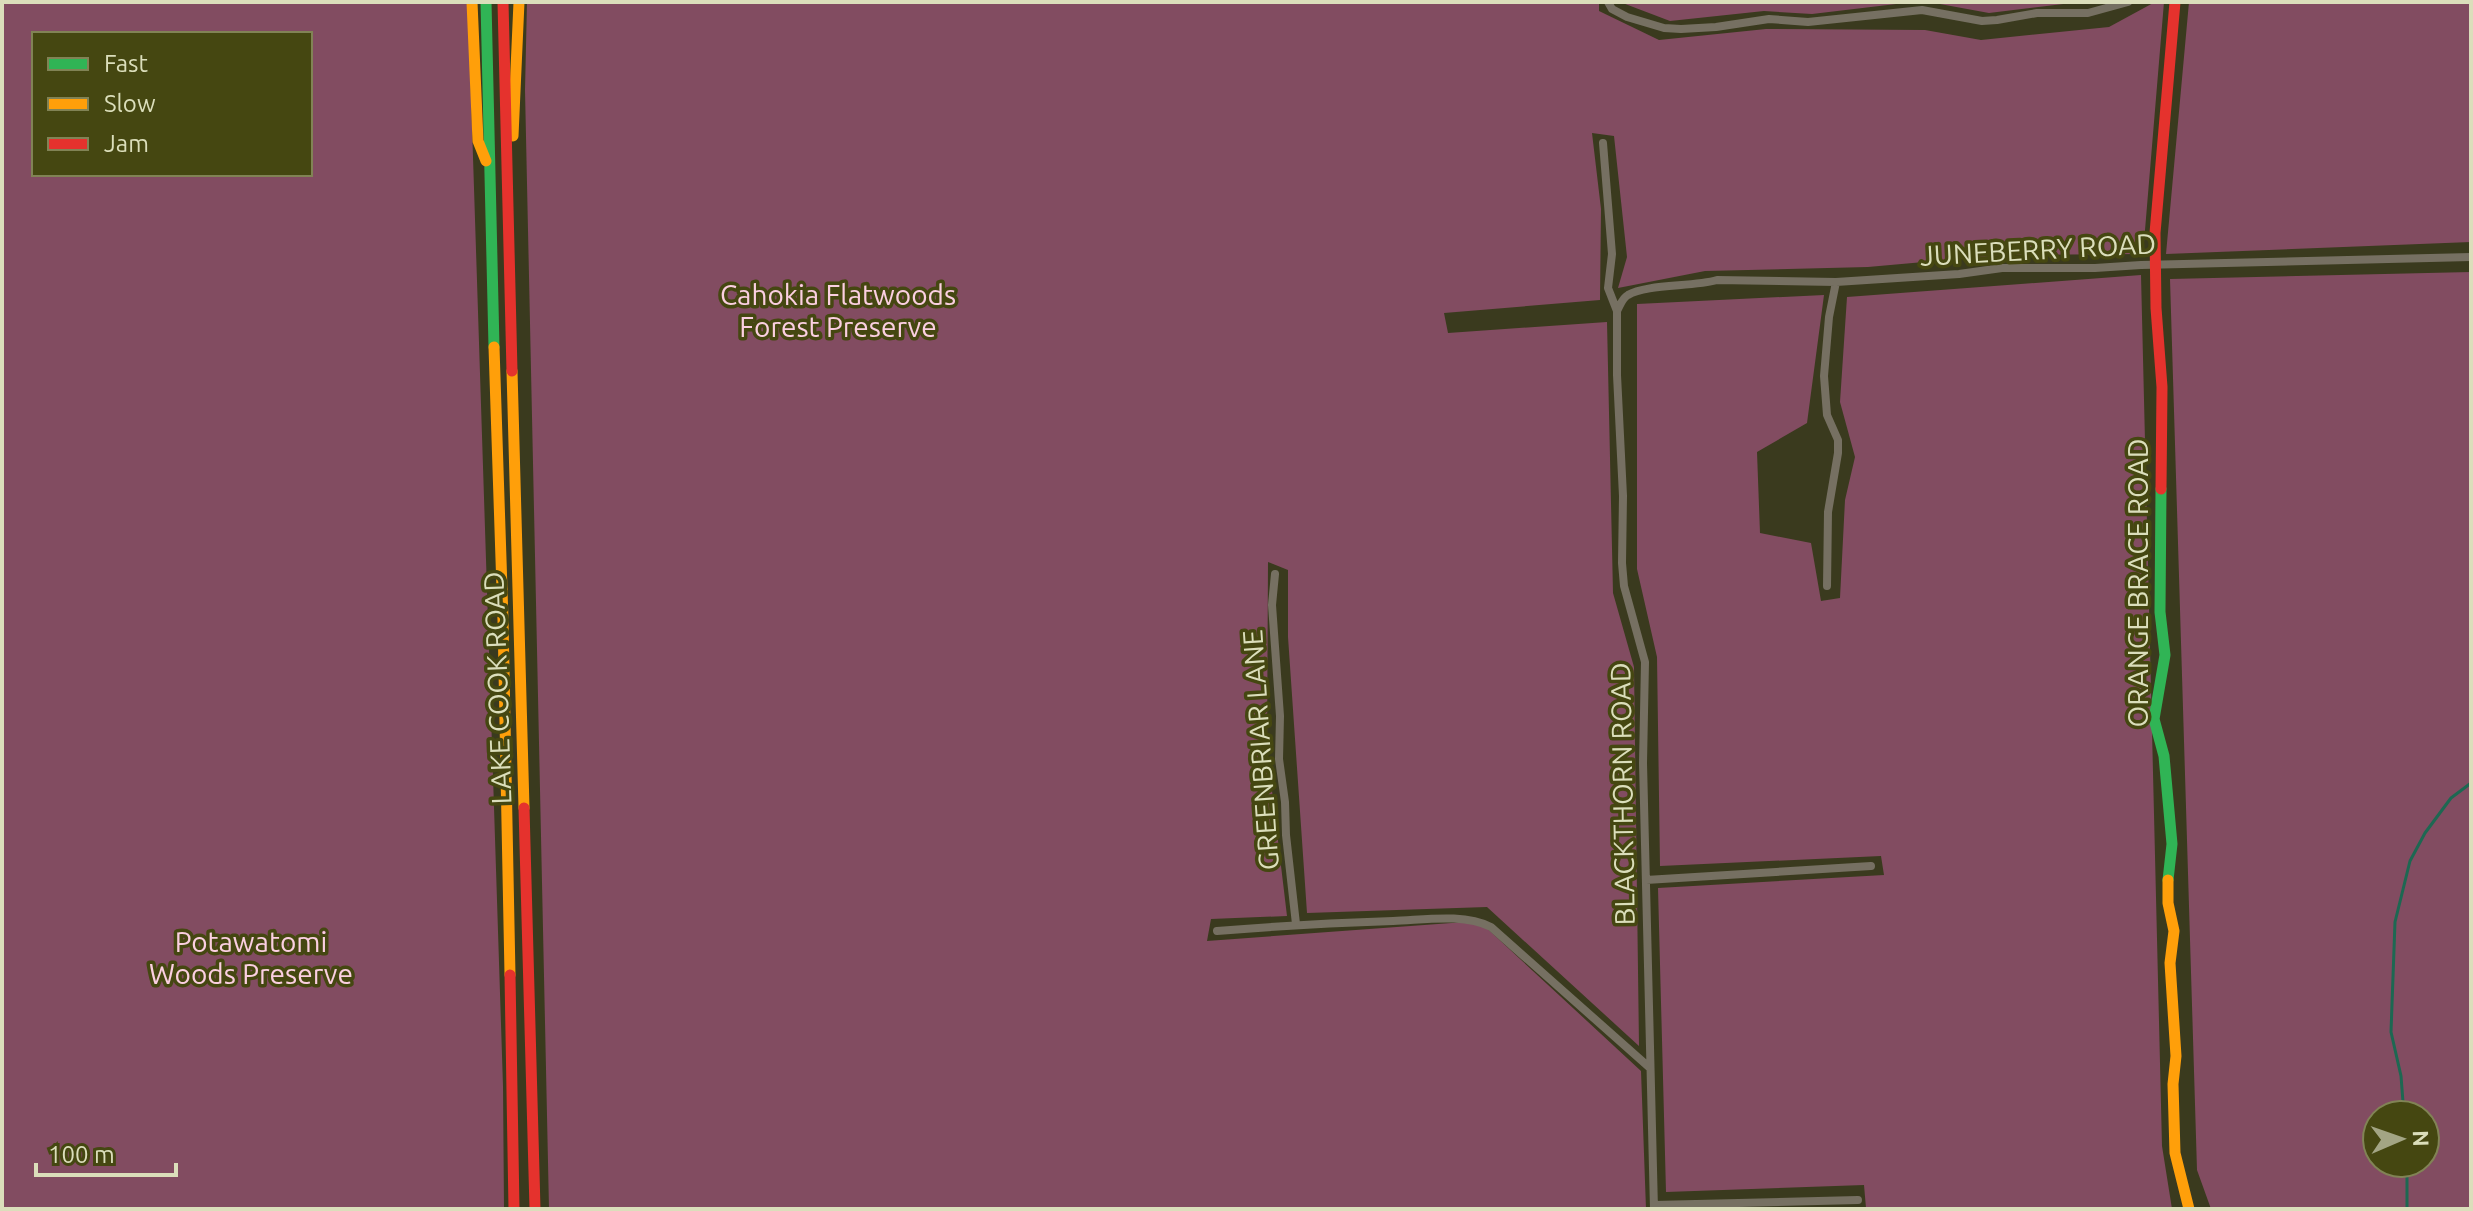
<svg xmlns="http://www.w3.org/2000/svg" width="2473" height="1211" font-family="Ubuntu,sans-serif">
	<style>
		.green { fill: #824c61; fill-rule: evenodd }
		.lines { fill: none; stroke-linecap: round; stroke-linejoin: round }
		.stream { stroke: #1d6852; stroke-width: 3 }
		.street { stroke: #767062; stroke-width: 8 }
		.fast { stroke: #30b455; stroke-width: 11 }
		.slow { stroke: #ff9f0a; stroke-width: 11 }
		.jam { stroke: #e5322d; stroke-width: 11 }
		.labels { text-anchor: middle; dominant-baseline: central; stroke-width: 7; stroke-linejoin: round; paint-order: stroke }
		.street-label { font-size: 28px; fill: #dbdebb; stroke: #454711 }
		.park-label { font-size: 28px; fill: #fbcfe1; stroke: #454711 }
	</style>
	<rect width="100%" height="100%" fill="#3a3a1e"/>
	<path class="green" d="M2,2h466l35,1084 1,123h-502zM34,34h276v140h-276z
		M527,2h1072v9l60,29 107,-11 159,1 56,10 128,-13 46,-25h9l-21,252 -141,1 -134,12 -163,4 -87,17 9,-31 -13,-121 -22,-3 9,76 -1,91 -156,13 4,20 159,-11 6,271 21,74 5,379 -152,-139 -180,6 -19,-276v-67l-20,-8 -1,187 20,167 -76,3 -4,22 272,-20 162,150 5,138h-1097l-24,-1119z
		M1620,2h293l-101,12 -48,-3 -94,10z
		M1929,2h151l-91,11z
		M2189,2h282v240l-305,12z
		M2471,272v937h-260l-14,-39 -27,-891zM2377,1115h48v48h-48z
		M2141,275l21,871 10,63h-322l16,-1 -2,-23 -198,7 -8,-304 226,-13 -3,-19 -221,10 -3,-209 -20,-88v-265l187,-9 -17,128 -50,29 3,81 51,10 10,58 19,-3 5,-98 10,-43 -15,-55 7,-105z"/>
	<g class="lines">
		<path class="stream" d="M2404,1115l-3,-39 -10,-44 4,-110 15,-61 15,-28 26,-35 20,-15
			M2407,1209v-46"/>
		<path class="street" d="M1608,2l4,7 15,8 37,11 17,1 35,-2 53,-8 39,3 114,-12 60,11 15,-1 40,-7h51l40,-11
			M1603,143l9,111 -4,34 9,23v64l6,121 -1,67 2,23 21,76 -2,101 11,446
			M1617,311c3,-5 5,-13 11,-16 18,-11 65,-8 89,-15l119,2 123,-8 43,-6h93l46,-3 330,-8
			M1275,574l-3,31 8,111 -1,43 6,43 1,33 10,89
			M1827,586l1,-74 10,-59v-13l-11,-25 -3,-39 5,-59 7,-35
			M1646,880l225,-14
			M1217,931c59,-5 117,-8 176,-10 31,-1 70,-8 98,6l159,141
			M1654,1205l204,-5"/>
		<path class="fast" d="M486,2l8,345
			M2161,489l-1,123 5,43 -11,64 10,37 8,88 -4,36"/>
		<path class="slow" d="M472,2l6,139 8,20
			M513,136l6,-134
			M494,347l9,273 7,355
			M512,371l12,437
			M2168,880v23l6,28 -4,32 6,93 -3,28 2,69 14,56"/>
		<path class="jam" d="M503,2l9,369
			M2161,489l1,-102 -6,-79 -1,-75 20,-231
			M524,808l11,401
			M510,975l4,234"/>
	</g>
	<g class="labels">
		<g class="street-label">
			<text transform="translate(2038 249) rotate(-3)">JUNEBERRY ROAD</text>
			<text transform="translate(2137 583) rotate(-90)">ORANGE BRACE ROAD</text>
			<text transform="translate(497 688) rotate(-92)">LAKE COOK ROAD</text>
			<text transform="translate(1260 750) rotate(-94)">GREENBRIAR LANE</text>
			<text transform="translate(1622 794) rotate(-91)">BLACKTHORN ROAD</text>
		</g>
		<g class="park-label">
			<text x="838" y="294">Cahokia Flatwoods<tspan x="838" dy="32">Forest Preserve</tspan></text>
			<text x="251" y="941">Potawatomi<tspan x="251" dy="32">Woods Preserve</tspan></text>
		</g>
	</g>
	<rect width="2473" height="1211" fill="none" stroke="#dbdebb" stroke-width="8"/>
	<rect x="32" y="32" width="280" height="144" fill="#454711" stroke="#818355" stroke-width="2"/>
	<rect x="48" y="58" width="40" height="12" fill="#30b455" stroke="#818355" stroke-width="2"/>
	<text x="104" y="72" font-size="24" fill="#dbdebb">Fast</text>
	<rect x="48" y="98" width="40" height="12" fill="#ff9f0a" stroke="#818355" stroke-width="2"/>
	<text x="104" y="112" font-size="24" fill="#dbdebb">Slow</text>
	<rect x="48" y="138" width="40" height="12" fill="#e5322d" stroke="#818355" stroke-width="2"/>
	<text x="104" y="152" font-size="24" fill="#dbdebb">Jam</text>
	<g transform="translate(2401 1139) rotate(88)"><circle r="38" fill="#454711" stroke="#818355" stroke-width="2"/>
	<path d="M0-6L14 30L0 20L-14 30Z" fill="#a3a584"/>
	<text y="-12" font-size="22" font-weight="bold" text-anchor="middle" fill="#dbdebb">N</text>
	</g>
	<path d="M36 1163v12h140v-12" fill="none" stroke="#dbdebb" stroke-width="4"/>
	<text x="48" y="1163" font-size="24" fill="#dbdebb" stroke="#454711" stroke-width="6" paint-order="stroke">100 m</text>
</svg>
